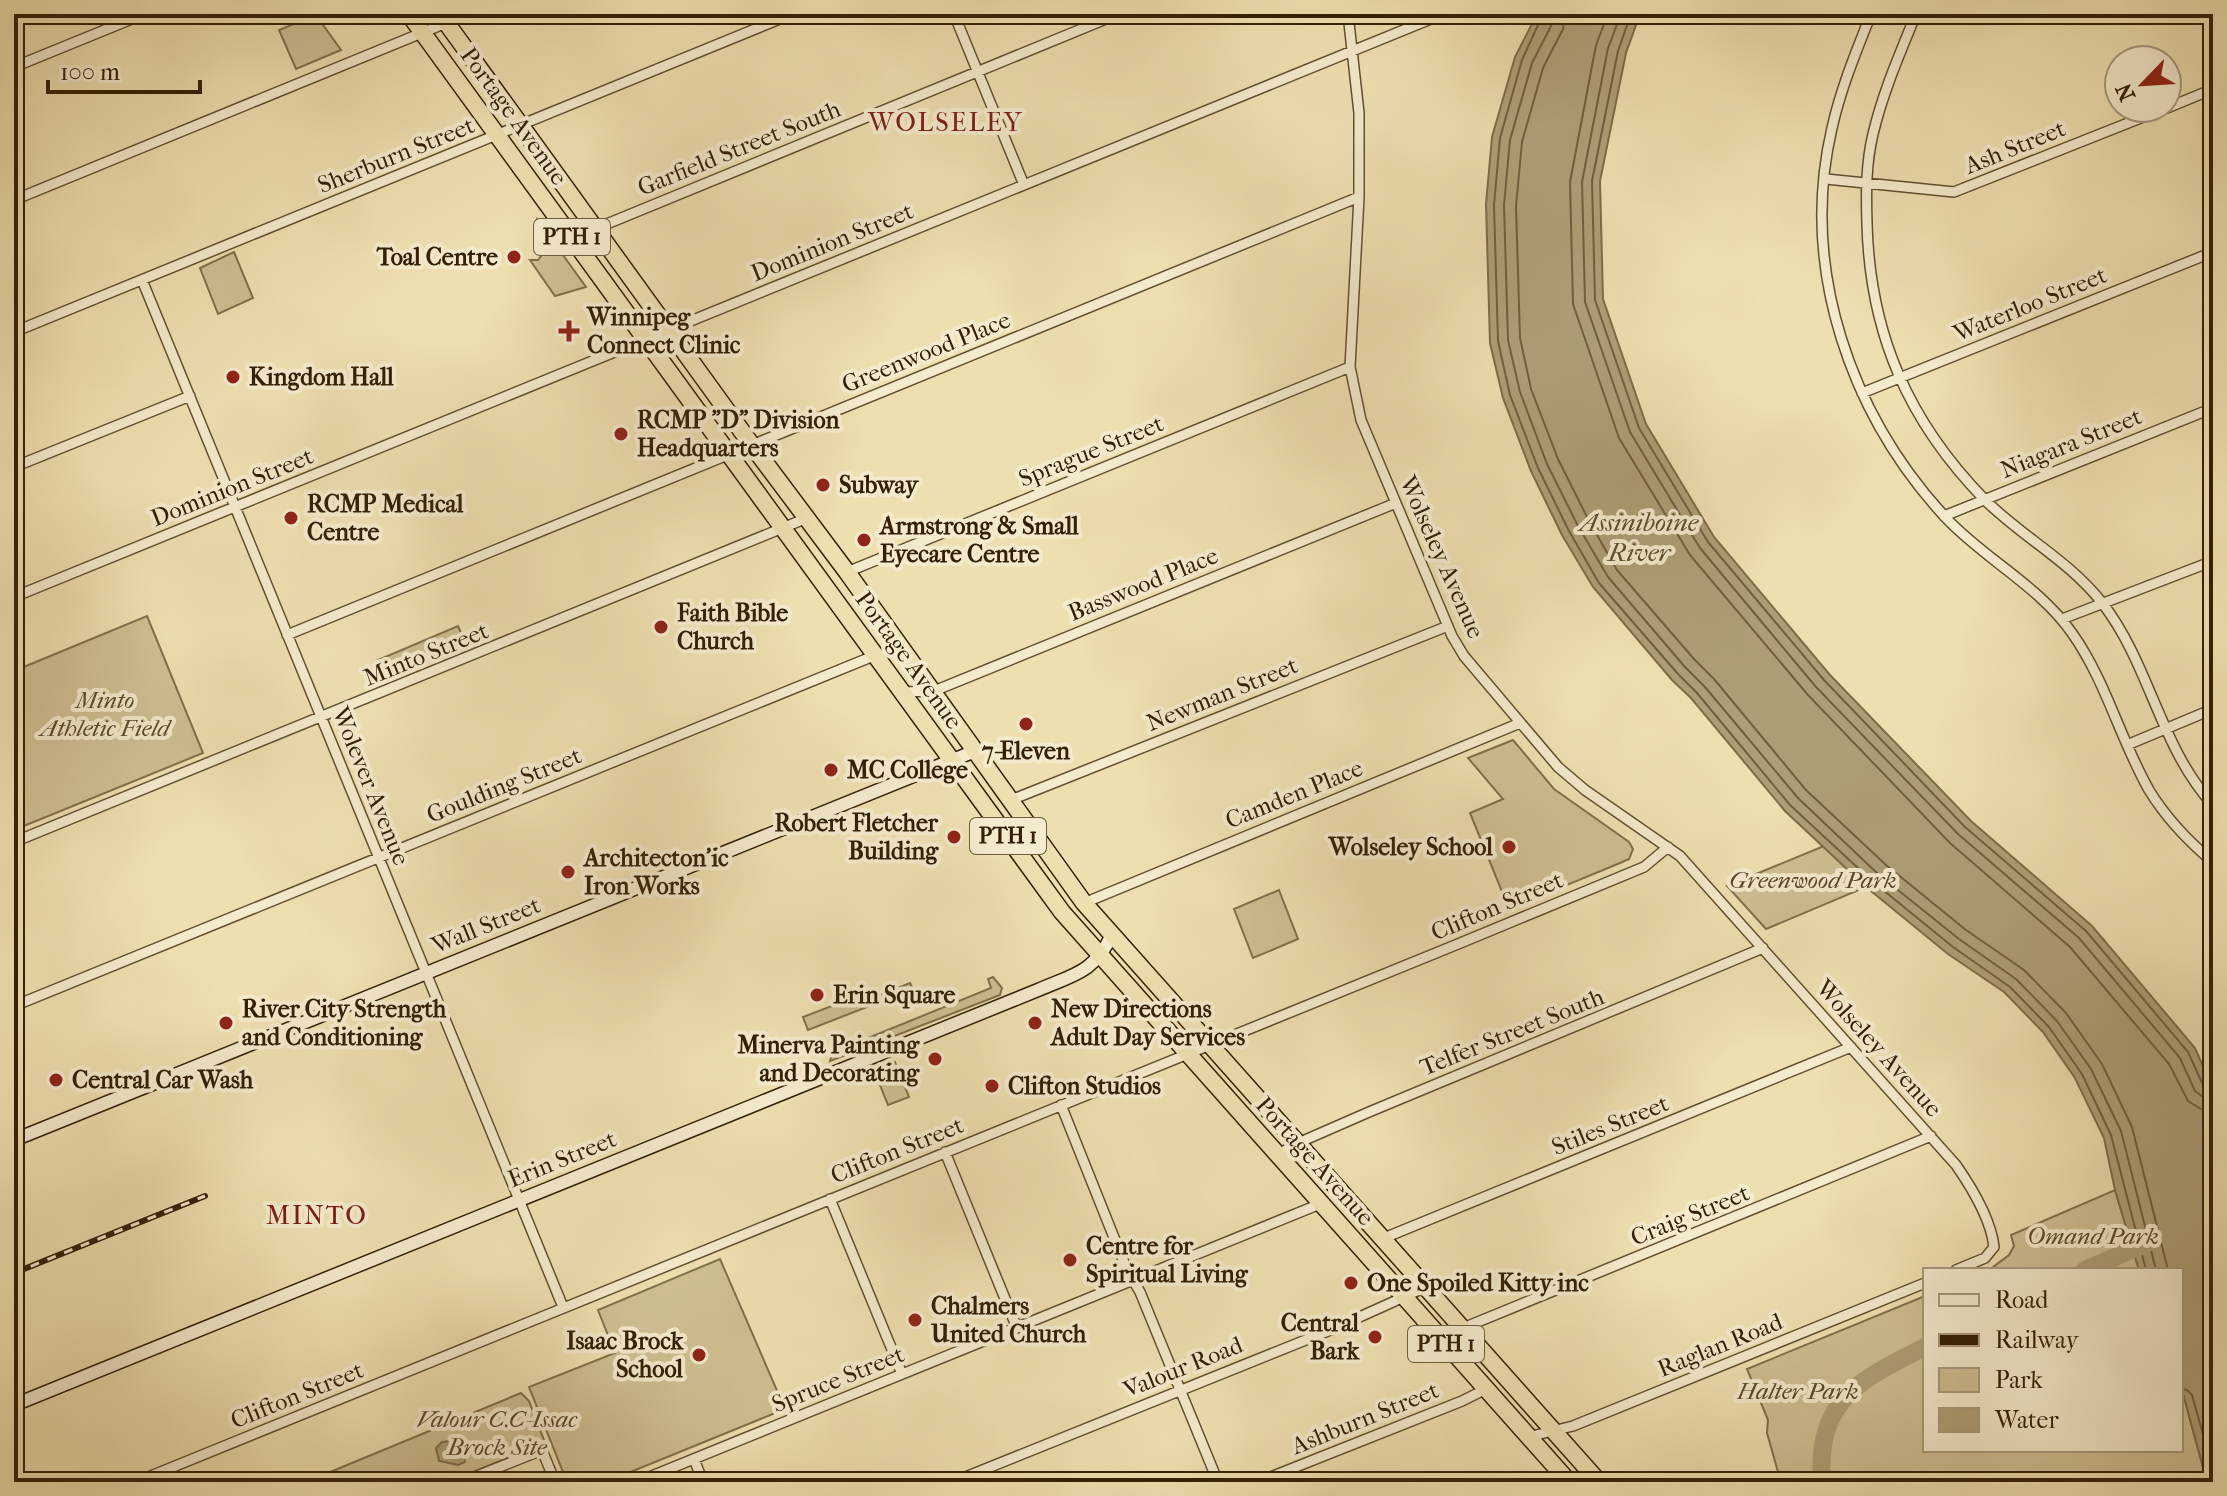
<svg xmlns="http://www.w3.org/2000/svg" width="2227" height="1496" font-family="'IM FELL French Canon',serif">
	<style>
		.green { fill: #cebf93; stroke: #80704c; stroke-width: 2 }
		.water { fill: #ae9e76; stroke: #7d6c49; stroke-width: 2 }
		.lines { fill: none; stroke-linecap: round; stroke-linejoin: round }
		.shore { stroke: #705f3e; stroke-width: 2 }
		.river { stroke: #ae9e76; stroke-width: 18 }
		.street-casing { stroke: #625030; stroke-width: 12 }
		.secondary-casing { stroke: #332005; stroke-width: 15 }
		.highway-casing { stroke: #332005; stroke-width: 19 }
		.street { stroke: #f4eacc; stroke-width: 9 }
		.secondary { stroke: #f4eacc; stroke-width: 12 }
		.highway { stroke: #eedfb0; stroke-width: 16 }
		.rail-casing { stroke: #332005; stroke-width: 6 }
		.rail { stroke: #f4eacc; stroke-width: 3; stroke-dasharray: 9; stroke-linecap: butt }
		.poi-dot { fill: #8f2418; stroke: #f4eacc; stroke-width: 3 }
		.labels { text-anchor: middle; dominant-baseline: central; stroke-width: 8; stroke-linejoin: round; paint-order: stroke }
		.shield { fill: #f4eacc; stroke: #6d5d41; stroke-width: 2 }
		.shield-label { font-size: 22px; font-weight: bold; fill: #332005 }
		.street-label { font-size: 24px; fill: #332005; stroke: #f4eacc }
		.poi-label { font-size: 24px; font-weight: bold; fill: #332005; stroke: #f4eacc; text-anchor: start }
		.park-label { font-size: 24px; font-style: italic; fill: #5a4828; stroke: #f4eacc }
		.neighbourhood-label { font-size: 26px; letter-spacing: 2px; fill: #7a1f14; stroke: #f4eacc }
		.water-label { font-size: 26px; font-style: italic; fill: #5e4c2d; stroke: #f4eacc }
	</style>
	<rect width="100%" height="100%" fill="#eedfb0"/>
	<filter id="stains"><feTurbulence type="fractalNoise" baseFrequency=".0025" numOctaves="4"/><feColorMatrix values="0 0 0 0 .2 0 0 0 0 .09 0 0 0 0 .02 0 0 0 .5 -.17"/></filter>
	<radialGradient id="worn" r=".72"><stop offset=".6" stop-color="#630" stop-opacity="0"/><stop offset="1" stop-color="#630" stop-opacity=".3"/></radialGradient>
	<path class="green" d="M316,15l25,35 -45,19 -17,-39z
		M537,219l49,68 -31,9 -25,-36h8l10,-13 -2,-9 -12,-11z
		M234,252l19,46 -35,16 -18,-46z
		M147,616l56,137 -189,77v-159z
		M458,626l7,17 -80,33 -7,-16z
		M1513,740l41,49 75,53 4,7 -4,10 -9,4 -111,46 -39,-96 33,-14 -35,-41z
		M1824,846l42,41 -100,42 -39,-43z
		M1279,890l19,49 -45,19 -19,-49z
		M993,977l9,11 -2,7 -170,66 6,-20 5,8 150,-61 -3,-9z
		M910,983l3,6 -105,41 -5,-13 52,-20 3,7z
		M895,1062l14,35 -21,8 -14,-35z
		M2115,1190l24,80h-150l20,-15 5,-9 -3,-11z
		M720,1259l65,150 -179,73h-39l-38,-95 86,-34 -17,-43z
		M1925,1296v46c-64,32 -115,56 -107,140h-42l2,-10 -11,-39 1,-13 -21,-51z
		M1925,1354v96h256v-64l26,96h-381c1,-15 -1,-29 3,-44 11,-46 55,-68 96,-84z
		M521,1393l8,8 15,39 -4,5 -92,37h-142z"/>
	<path class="water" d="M1537,14h103l-14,39 -26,128 3,118 43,125 68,113 116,138 141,146 121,105 103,122 18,41v393h-6l-26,-96v-116h-42l-24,-80 -11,-52 -29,-60 -32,-46 -39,-40 -56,-38 -82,-67 -81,-76 -94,-113 -19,-18 -79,-93 -31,-52 -31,-64 -28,-73 -13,-55 -4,-139 6,-67 23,-80z
		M450,1441l14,14 1,7 -7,3 -19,-4 -3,-13 6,-6z"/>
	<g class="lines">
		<path class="shore" d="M1543,14l-21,46 -22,78 -6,67 4,136 12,54 28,73 31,63 30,52 79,91 19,19 93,112 82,76 81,66 57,40 39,40 33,47 29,61 35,135
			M1553,14l-1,10 -20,39 -22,77 -6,65 4,135 12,52 27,72 31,62 30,51 77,90 20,20 93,111 80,76 81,65 57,40 41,42 34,48 30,62 35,139
			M1565,14l-2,15 -20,39 -21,74 -6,64 4,132 11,51 27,70 31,62 28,49 77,89 20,20 92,111 80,75 80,65 58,40 42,43 36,51 30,63 36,143
			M1608,14l-12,31 -26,137 3,122 46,134 71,117 118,140 142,148 120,104 99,117 19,37 13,8 12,2
			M1621,14l-13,34 -26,134 3,120 45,130 70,116 116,139 142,147 121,104 101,120 15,33 8,6 10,2
			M1631,14l-13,37 -26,130 3,119 44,128 69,114 116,138 141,147 121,104 102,121 15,33 10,4
			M2181,1389l6,1 5,5 21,75"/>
		<path class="river" d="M2085,1270l67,-29
			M1822,1482c-6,-83 38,-102 103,-135"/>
		<g class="street-casing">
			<path id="street" d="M954,14l70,171
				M1348,14l11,99v84l-9,170 11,53 91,216 12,20 94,111 27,23 95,66 276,309c16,23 35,54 38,82l-9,11 -29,12
				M1871,14c-15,38 -30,74 -39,114 -33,141 19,288 115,391 39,41 92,67 125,114 34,48 48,106 77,157 17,28 39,51 64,72
				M1916,14c-16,39 -33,78 -43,120 -7,29 -7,59 -6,90 3,110 41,197 118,276 37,37 85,61 118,104 47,61 57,143 110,201
				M14,67l130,-53
				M2167,108l46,-19
				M1826,179l128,13 212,-84
				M14,200l454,-186
				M597,228l521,-214
				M142,280l421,1027
				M14,332l778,-318
				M1862,393l351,-141
				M14,467l176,-71
				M1944,516l269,-108
				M847,572l503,-205
				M14,597l1429,-583
				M2062,619l151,-58
				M287,635l1072,-438
				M903,692l31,-1 462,-188
				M2127,745l86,-36
				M1011,800l437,-174
				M14,842l793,-324
				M1084,903l436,-180
				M14,1006l862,-351
				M1061,1105l66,165 13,22 78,190
				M945,1152l72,176
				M1277,1155l21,-12 71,-31 394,-164
				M830,1199l72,175
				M1384,1238l467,-191
				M1463,1328l468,-192
				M1528,1437l45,-11 352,-143
				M694,1459l9,23
				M136,1482l1322,-538 186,-77 24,-20
				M462,1482l80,-32 13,32
				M637,1482l683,-278
				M953,1482l380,-153 93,-42
				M1258,1482l204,-81 24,-12"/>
		</g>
		<g class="secondary-casing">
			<path id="secondary" d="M14,1140l961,-389
				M14,1405l1024,-415c37,-16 55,-17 74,-55"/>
		</g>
		<g class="highway-casing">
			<path id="highway" d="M409,14l653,898 507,570
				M440,14l311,430 96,128 237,331 515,579"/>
		</g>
		<use href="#street" class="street"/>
		<use href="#secondary" class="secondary"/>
		<use href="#highway" class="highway"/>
		<g class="rail-casing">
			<path id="rail" d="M14,1273l191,-77"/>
		</g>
		<use href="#rail" class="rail"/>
	</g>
	<g class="poi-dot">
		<circle cx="514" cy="257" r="8"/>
		<path d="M565 319h8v8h8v8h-8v8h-8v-8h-8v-8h8z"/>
		<circle cx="233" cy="377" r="8"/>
		<circle cx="621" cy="434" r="8"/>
		<circle cx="823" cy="485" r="8"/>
		<circle cx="291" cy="518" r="8"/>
		<circle cx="864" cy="540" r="8"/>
		<circle cx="661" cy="627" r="8"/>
		<circle cx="1026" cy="724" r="8"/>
		<circle cx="831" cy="770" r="8"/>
		<circle cx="954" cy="837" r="8"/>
		<circle cx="1509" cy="847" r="8"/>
		<circle cx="568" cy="872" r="8"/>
		<circle cx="817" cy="995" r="8"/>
		<circle cx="226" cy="1023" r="8"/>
		<circle cx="1035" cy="1023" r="8"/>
		<circle cx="935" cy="1059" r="8"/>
		<circle cx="56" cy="1080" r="8"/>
		<circle cx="992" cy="1086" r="8"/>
		<circle cx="1070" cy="1260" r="8"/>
		<circle cx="1351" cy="1283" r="8"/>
		<circle cx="915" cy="1320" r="8"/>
		<circle cx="1375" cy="1337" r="8"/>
		<circle cx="699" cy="1355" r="8"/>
	</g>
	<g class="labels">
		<g class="shield">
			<rect x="534" y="219" width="76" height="36" rx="6"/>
			<rect x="970" y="818" width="76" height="36" rx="6"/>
			<rect x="1408" y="1326" width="76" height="36" rx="6"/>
		</g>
		<g class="shield-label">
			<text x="572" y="237">PTH 1</text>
			<text x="1008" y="836">PTH 1</text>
			<text x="1446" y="1344">PTH 1</text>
		</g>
		<g class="street-label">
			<text transform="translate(514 116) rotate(54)">Portage Avenue</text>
			<text transform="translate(2015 147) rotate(-22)">Ash Street</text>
			<text transform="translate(739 148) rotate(-22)">Garfield Street South</text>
			<text transform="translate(396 155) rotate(-22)">Sherburn Street</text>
			<text transform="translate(832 242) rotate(-22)">Dominion Street</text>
			<text transform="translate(2030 304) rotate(-22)">Waterloo Street</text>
			<text transform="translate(926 352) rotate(-22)">Greenwood Place</text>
			<text transform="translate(2071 443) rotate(-22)">Niagara Street</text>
			<text transform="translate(1091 451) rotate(-22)">Sprague Street</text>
			<text transform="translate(232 487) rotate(-22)">Dominion Street</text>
			<text transform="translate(1442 557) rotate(66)">Wolseley Avenue</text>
			<text transform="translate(1143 584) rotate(-22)">Basswood Place</text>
			<text transform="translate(426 654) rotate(-22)">Minto Street</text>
			<text transform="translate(909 660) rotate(54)">Portage Avenue</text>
			<text transform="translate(1222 694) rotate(-22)">Newman Street</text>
			<text transform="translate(504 785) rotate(-22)">Goulding Street</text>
			<text transform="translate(371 786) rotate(68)">Wolever Avenue</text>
			<text transform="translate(1294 794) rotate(-22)">Camden Place</text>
			<text transform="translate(1497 906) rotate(-23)">Clifton Street</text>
			<text transform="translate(486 925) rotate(-22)">Wall Street</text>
			<text transform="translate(1512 1032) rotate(-22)">Telfer Street South</text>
			<text transform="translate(1879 1048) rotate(48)">Wolseley Avenue</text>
			<text transform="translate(1610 1125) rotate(-22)">Stiles Street</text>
			<text transform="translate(897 1150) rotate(-22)">Clifton Street</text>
			<text transform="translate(562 1159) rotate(-22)">Erin Street</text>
			<text transform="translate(1315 1161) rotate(48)">Portage Avenue</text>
			<text transform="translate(1690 1215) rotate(-22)">Craig Street</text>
			<text transform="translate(1720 1345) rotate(-22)">Raglan Road</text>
			<text transform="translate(1183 1367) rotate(-22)">Valour Road</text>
			<text transform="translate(838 1379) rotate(-22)">Spruce Street</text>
			<text transform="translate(297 1395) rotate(-22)">Clifton Street</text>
			<text transform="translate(1365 1418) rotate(-22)">Ashburn Street</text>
		</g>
		<g class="poi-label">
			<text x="498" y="257" text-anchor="end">Toal Centre</text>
			<text x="587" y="317">Winnipeg<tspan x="587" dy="28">Connect Clinic</tspan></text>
			<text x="249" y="377">Kingdom Hall</text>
			<text x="637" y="420">RCMP "D" Division<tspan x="637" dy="28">Headquarters</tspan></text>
			<text x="839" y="485">Subway</text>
			<text x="307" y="504">RCMP Medical<tspan x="307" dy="28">Centre</tspan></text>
			<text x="880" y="526">Armstrong &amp; Small<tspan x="880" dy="28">Eyecare Centre</tspan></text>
			<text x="677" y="613">Faith Bible<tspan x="677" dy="28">Church</tspan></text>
			<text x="1026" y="751" text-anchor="middle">7-Eleven</text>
			<text x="847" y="770">MC College</text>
			<text x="938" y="823" text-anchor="end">Robert Fletcher<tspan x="938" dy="28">Building</tspan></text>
			<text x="1493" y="847" text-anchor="end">Wolseley School</text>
			<text x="584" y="858">Architecton'ic<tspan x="584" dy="28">Iron Works</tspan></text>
			<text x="833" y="995">Erin Square</text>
			<text x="242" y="1009">River City Strength<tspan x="242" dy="28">and Conditioning</tspan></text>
			<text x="1051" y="1009">New Directions<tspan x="1051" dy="28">Adult Day Services</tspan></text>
			<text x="919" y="1045" text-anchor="end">Minerva Painting<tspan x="919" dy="28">and Decorating</tspan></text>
			<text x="72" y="1080">Central Car Wash</text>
			<text x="1008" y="1086">Clifton Studios</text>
			<text x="1086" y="1246">Centre for<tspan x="1086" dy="28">Spiritual Living</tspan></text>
			<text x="1367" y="1283">One Spoiled Kitty inc</text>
			<text x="931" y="1306">Chalmers<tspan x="931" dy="28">United Church</tspan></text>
			<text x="1359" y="1323" text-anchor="end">Central<tspan x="1359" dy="28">Bark</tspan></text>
			<text x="683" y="1341" text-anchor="end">Isaac Brock<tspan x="683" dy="28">School</tspan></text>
		</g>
		<g class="park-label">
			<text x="105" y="700">Minto<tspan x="105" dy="28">Athletic Field</tspan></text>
			<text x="1813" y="880">Greenwood Park</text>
			<text x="2093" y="1236">Omand Park</text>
			<text x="1798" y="1391">Halter Park</text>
			<text x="497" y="1419">Valour C.C-Issac<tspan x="497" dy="28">Brock Site</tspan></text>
		</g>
		<g class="neighbourhood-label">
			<text x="946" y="122">WOLSELEY</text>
			<text x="317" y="1215">MINTO</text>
		</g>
		<g class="water-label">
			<text x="1639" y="522">Assiniboine<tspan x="1639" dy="30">River</tspan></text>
		</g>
	</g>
	<rect width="2227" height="1496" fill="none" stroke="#eedfb0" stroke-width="48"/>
	<rect x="16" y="16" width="2195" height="1464" fill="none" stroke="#332005" stroke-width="4"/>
	<rect x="24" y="24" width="2179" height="1448" fill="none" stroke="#332005" stroke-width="2"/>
	<rect x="1923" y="1268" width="260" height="184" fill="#f4eacc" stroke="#a7997c" stroke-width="2"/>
	<rect x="1939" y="1294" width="40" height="12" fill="#f4eacc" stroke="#a7997c" stroke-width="2"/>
	<text x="1995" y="1308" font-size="24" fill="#332005">Road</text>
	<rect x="1939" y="1334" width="40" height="12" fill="#332005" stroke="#a7997c" stroke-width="2"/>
	<text x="1995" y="1348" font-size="24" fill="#332005">Railway</text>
	<rect x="1939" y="1368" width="40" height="24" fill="#cebf93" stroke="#a7997c" stroke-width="2"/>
	<text x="1995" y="1388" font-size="24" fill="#332005">Park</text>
	<rect x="1939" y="1408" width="40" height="24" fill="#ae9e76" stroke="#a7997c" stroke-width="2"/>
	<text x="1995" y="1428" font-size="24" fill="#332005">Water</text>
	<g transform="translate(2143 84) rotate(245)"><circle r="38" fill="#f4eacc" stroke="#a7997c" stroke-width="2"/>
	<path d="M0-6L14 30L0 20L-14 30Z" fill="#8f2418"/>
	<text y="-12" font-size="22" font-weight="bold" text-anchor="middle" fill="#332005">N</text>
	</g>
	<path d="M48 80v12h152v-12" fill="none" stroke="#332005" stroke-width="4"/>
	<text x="60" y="80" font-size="24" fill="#332005" stroke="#f4eacc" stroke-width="6" paint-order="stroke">100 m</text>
	<rect width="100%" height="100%" filter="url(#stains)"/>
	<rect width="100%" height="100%" fill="url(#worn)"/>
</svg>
